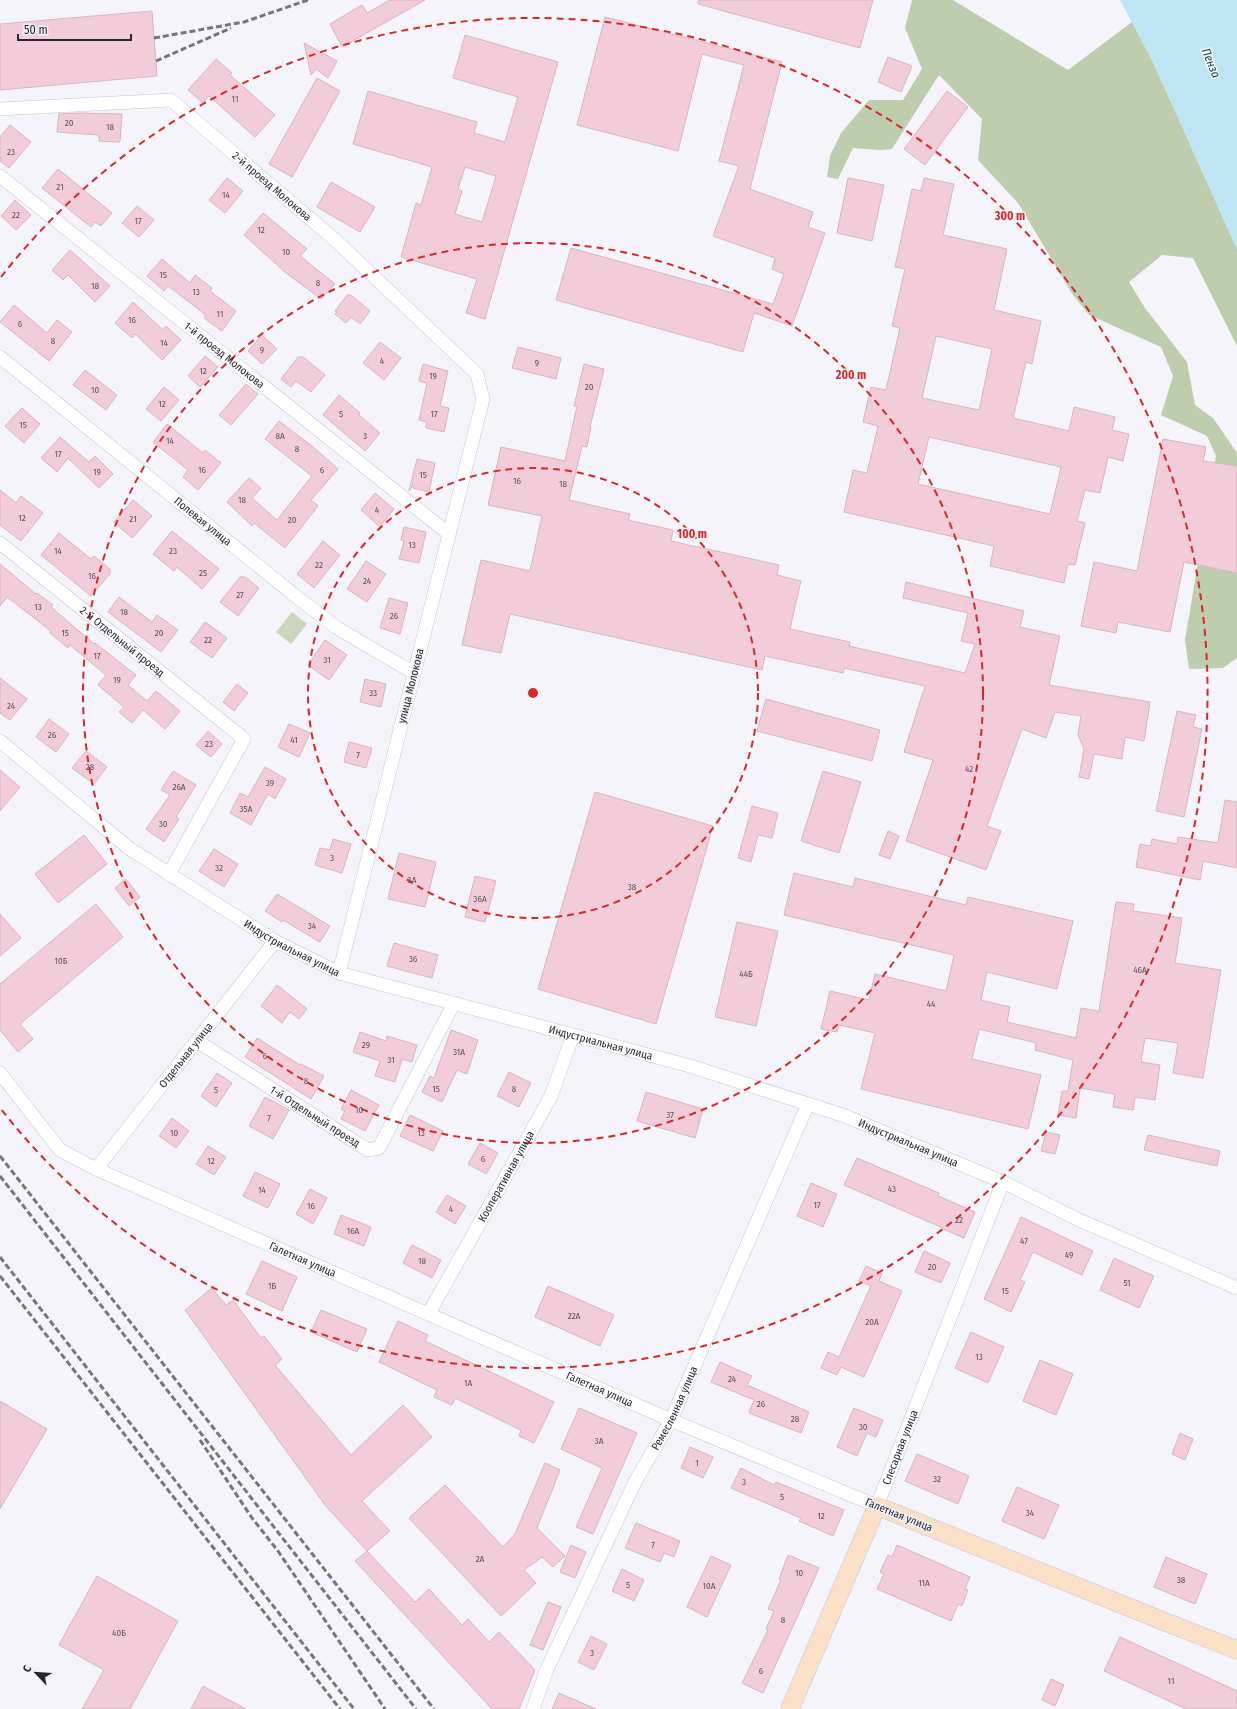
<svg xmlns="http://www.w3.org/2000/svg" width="1237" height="1709" font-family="'Fira Sans Condensed',sans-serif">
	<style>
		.green { fill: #cbd6bd }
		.forest { fill: #bfcdaf }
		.water { fill: #bfe4f3 }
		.building { fill: #f2cdd9; stroke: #d6b5c0; fill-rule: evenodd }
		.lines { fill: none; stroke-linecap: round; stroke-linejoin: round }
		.street-casing { stroke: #c6c2e0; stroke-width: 14 }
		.secondary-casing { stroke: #c6c2e0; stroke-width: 19 }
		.street { stroke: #fff; stroke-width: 13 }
		.secondary { stroke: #f9e0c7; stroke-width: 18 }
		.rail { stroke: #76757e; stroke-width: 3; stroke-dasharray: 6 3; stroke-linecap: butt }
		.ring { fill: none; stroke: #d62828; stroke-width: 2; stroke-dasharray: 7 5 }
		.labels { text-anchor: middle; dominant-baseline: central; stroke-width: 3; stroke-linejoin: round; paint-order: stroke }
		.number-label { font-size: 9px; fill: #5a505b }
		.street-label { font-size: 11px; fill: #272631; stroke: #f5f4fb }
		.water-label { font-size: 12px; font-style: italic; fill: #093f4f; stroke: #f5f4fb }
		.centre { fill: #d62828; stroke: #f5f4fb; stroke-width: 2 }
		.ring-label { font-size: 12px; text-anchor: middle; font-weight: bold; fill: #d62828; stroke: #f5f4fb; stroke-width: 3; stroke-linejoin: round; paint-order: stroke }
	</style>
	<rect width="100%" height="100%" fill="#f5f4fb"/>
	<path class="green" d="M292,612l15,12 -16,20 -15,-12z"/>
	<path class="forest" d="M912,0h41l115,70 64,-48 21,40 84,187v97l-44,-88 -31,-3 -33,27 16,26 42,54 8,43 18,13 24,35v13l-12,-2 12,109v85l-14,10 -34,1 -4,-29 31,-184 -9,-20 -46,-21 12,-39 -12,-29 -72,-32 -16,-20 -55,-92 -40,-43 4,-41 -43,-44 -47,74 -12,1 -27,-2 -15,31 -11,-2 3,-21 11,-23 28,-33h34l19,-31 -17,-41z"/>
	<path class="water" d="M1120,0h117v249l-84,-187z"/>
	<path class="building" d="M390,0h35l-83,47 -12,-23 32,-19 5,8z
		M699,0h174l-13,48 -162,-44z
		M152,11l5,65 -157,14v-66z
		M605,17l177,45 -32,127 63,23 -5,15 17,6 -33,93 -38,-13 -11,39 -187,-52 15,-52 202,56 11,-30 -12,-5 3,-11 -62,-22 26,-70 -20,-5 25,-96 -42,-11 -24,97 -101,-26z
		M465,35l93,27 -73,257 -19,-6 11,-34 -76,-22 15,-54 5,2 11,-38 -79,-23 15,-53 109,31 -3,11 31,9 13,-45 -65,-19zM465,167l31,9 -14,46 -27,-8 7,-23 -4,-2z
		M304,43l33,18 -9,17 -12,-9 -5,6z
		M888,57l24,9 -11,26 -23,-10z
		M216,59l16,14 -2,2 45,40 -20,22 -46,-41 -6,7 -15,-13z
		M317,78l23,13 -48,86 -23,-13z
		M947,91l21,16 -43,58 -21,-16z
		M80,113l42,1 -2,28 -21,-1v-6l-42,-3 2,-18z
		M10,125l21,17 -22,26 -9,-7v-24z
		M58,169l54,44 -11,13 -6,-4 -4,5 -49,-39z
		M227,178l16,13 -18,22 -16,-13z
		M848,178l36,7 -12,56 -35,-8z
		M924,178l30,6 -11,51 64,14 -13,61 47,11 -9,43 -6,-2 -13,56 56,13 5,-24 41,10 -3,13 17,4 -6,27 -15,-4 -8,36 -15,-3 -8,31 8,2 -10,42 -7,-1 -4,19 -74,-17 4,-20 -150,-34 9,-42 14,3 11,-47 -15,-4 8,-35 15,3 14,-62 -8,-2 13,-57 -10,-2 17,-78 9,2zM936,336l56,13 -13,61 -57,-12zM929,437l132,30 -11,47 -132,-30z
		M331,182l44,25 -15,25 -43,-25z
		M15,200l16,15 -15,15 -15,-14z
		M137,206l17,14 -15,17 -17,-14z
		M263,213l44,36 -7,7 35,28 -14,15 -35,-26 -42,-38z
		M70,250l40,36 -15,16 -27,-27 -5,5 -11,-10z
		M162,259l28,24 5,-8 17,13 -2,3 26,20 -14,20 -18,-13 2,-3 -38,-29 -4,5 -17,-15z
		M348,294l2,2 1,-1 19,16 -10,13 -9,-7 -5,6 -11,-9 2,-2 -2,-1z
		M133,302l30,28 3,-4 15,14 -19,20 -27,-26 -3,4 -17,-15z
		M14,305l33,28 10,-13 15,12 -23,29 -49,-39z
		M262,335l15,14 -15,15 -14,-13z
		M380,342l21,16 -17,22 -21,-17z
		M518,347l43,11 -5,21 -44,-11z
		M205,356l13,11 -18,20 -12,-11z
		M298,357h5l22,18 -14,17 -15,-11 -5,6 -10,-8z
		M423,364l25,7 -8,35 9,2 -5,24 -18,-4 1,-6 -8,-2 8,-37 -8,-2z
		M584,364l20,5 -14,58h1l-4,20 -5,-1 -13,54 61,14 -2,6 45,10 -2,11 108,24 -2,10 24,6 -11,48 60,13 -1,4 116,27 10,-29 -14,-3 7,-28 -65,-15 3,-16 118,29 -4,16 40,9 -11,49 101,17 -6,39 -19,-4 -3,22 -28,-5 -5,25 -10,-2 5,-28 -6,-14 3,-19 -26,-4 -9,26 -24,-9 -35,97 14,5 -15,39 -80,-29 27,-81 -29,-8 21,-66 -81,-18 -1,5 -78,-17 -3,14 -252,-56 -9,39 -39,-8 19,-85 49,11 12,-55 -54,-11 13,-58 64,14 12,-55h-3z
		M85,370l32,25 -11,15 -33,-25z
		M246,384l12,10 -27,31 -12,-10z
		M164,387l15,13 -18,21 -15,-12z
		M339,395l21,18 -2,1 22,19 -15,18 -42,-36z
		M22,408l18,16 -16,19 -19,-17z
		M279,421l33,25 26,23 -27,31 7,6 -33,42 -31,-25 -2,3 -25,-24 22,-24 12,10 -9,10 25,22 35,-44 -47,-37z
		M167,424l36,29 2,-3 16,13 -23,27 -15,-13 5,-7 -35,-28z
		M60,437l29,25 6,-6 18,18 -14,14 -31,-30 -11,14 -16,-14z
		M1163,439l43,8 -3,14 34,5v107l-53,-11 -14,70 -52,-10 -2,11 -35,-7 13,-64 43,9z
		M417,459l18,4 -6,29 -16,-4v-3l-4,6z
		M0,490l16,13 5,-7 22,17 -22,28 -21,-16z
		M375,493l19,16 -14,18 -19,-17z
		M133,500l19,16 -20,22 -18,-16z
		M404,527l22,5 -7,31 -20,-4 5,-18 -3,-1z
		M172,531l47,38 -17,20 -25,-22 -3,4 -21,-17z
		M59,533l32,26 3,-3 16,13v5l-19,22 -50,-41z
		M323,541l17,14 -26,33 -17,-14z
		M366,561l20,13 -19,28 -20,-13z
		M0,564l36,30 1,-1 16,12 -2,2 43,37 1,-1 41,32 -8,10 19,16 9,-10 24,20 -15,18 -22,-19 -11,13 -13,-11 5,-5 -26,-22 8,-10 -36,-30 -2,3 -18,-15 1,-2 -44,-34 -7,9z
		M240,577h5l14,11 -21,28 -18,-14z
		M119,597l33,25 5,-7 21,15 -17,22 -53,-40z
		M389,598l19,5 -8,31 -20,-6z
		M205,622l22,16 -15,20 -22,-16z
		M325,640l22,15 -18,25 -21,-15z
		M0,678l27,21 -17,21 -10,-7z
		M365,679l21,5 -5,23 -21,-5z
		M237,684l11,9 -14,18 -11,-9z
		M766,699l114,31 -8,31 -115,-30z
		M1177,711l19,4 -3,12 9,2 -18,88 -28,-6z
		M49,719l20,15 -13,18 -20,-15z
		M289,724l21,9 -11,24 -21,-10z
		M208,731l14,13 -11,13 -15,-12z
		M349,742l23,6 -6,20 -22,-6z
		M86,751l21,16 -13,17 -22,-16z
		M265,767l21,12 -11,20 -7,-5 -17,31 -21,-12 10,-20 8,4z
		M0,770l20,17 -20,24z
		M173,771l23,14 -20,32 3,2 -15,23 -18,-13 24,-34 -9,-5z
		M823,771l38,11 -22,71 -38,-12z
		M595,792l118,34 -57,198 -118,-35z
		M1225,800l12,2v66l-34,-7 -3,19 -64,-13 4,-23 11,2 1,-7 25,5 1,-7 40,6z
		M752,806l26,7 -6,25 -14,-3 -7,27 -13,-4z
		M888,831l11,5 -9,23 -11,-4z
		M84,835l23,29 -49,39 -23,-29z
		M333,839l18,5 -9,29 -27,-8 5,-17 10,2z
		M214,849l24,15 -14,23 -25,-16z
		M399,853l37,9 -11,45 -37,-8z
		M794,873l59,14 2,-9 111,27 2,-8 105,24 -16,68 -70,-17 -6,28 29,7 -3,15 69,16 5,-30 18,3 17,-109 18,2 -1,7 49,7 -7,45 46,7 -18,108 -30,-5 5,-30 -33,-5 -4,24 19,3 -5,35 -20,-3 -2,13 -20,-3 2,-13 -35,-6 -4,30 -18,-3 4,-24h6l5,-31 -38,-10 1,-7 -57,-14 -7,30 69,16 -13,54 -167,-40 14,-56 -36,-8 -2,7 -16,-3 9,-38 39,9 6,-26 71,17 8,-36 -170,-40z
		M475,876l21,5 -11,41 -20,-5z
		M126,879l14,18 -11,9 -14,-18z
		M277,894l53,32 -10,16 -37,-22 -1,2 -17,-11z
		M96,904l27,33 -103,87 13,15 -15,13 -18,-22v-46z
		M0,914l21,24 -21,18z
		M737,922l41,9 -22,95 -41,-9z
		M394,943l44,12 -6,23 -45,-12z
		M277,985l30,24 -8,10 -9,-7 -8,11 -21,-17z
		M451,1030l27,10 -11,34 -10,-4 -15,32 -20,-10 8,-16 4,2z
		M360,1032l26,9 1,-5 30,9 -5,17 -10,-3 -7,23 -20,-6 5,-15 -27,-9z
		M257,1038l43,27 1,-1 23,12 -13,23 -66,-42z
		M509,1072l22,11 -12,24 -22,-11z
		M217,1073l15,10 -16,24 -15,-11z
		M351,1090l28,15 -14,26 -24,-12 4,-8 -4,-2z
		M646,1092l57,17 -8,29 -58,-17z
		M265,1097l24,13 -16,29 -24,-13z
		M410,1115l33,16 -10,20 -33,-15z
		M172,1118l17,13 -13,17 -17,-12z
		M1046,1132l14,3 -5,19 -14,-3z
		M1148,1135l72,16 -3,15 -73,-16z
		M480,1143l18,10 -12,21 -18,-10z
		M208,1146l18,11 -12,18 -18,-11z
		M857,1158l82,35 -1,3 37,16 -11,26 -21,-9v-1l-99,-43z
		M255,1172l25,12 -12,24 -25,-12z
		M811,1183l26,11 -14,33 -26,-11z
		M310,1189l17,9 -14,26 -17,-10z
		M447,1195l19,11 -11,18 -19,-12z
		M341,1215l30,12 -7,19 -30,-12z
		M1021,1217l72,34 -11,24 -49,-23 -13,28 5,2 -14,30 -27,-13z
		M412,1245l29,15 -9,18 -29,-15z
		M924,1251l26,12 -9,20 -26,-11z
		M1114,1258l40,18 -15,32 -39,-18z
		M262,1261l35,16 -15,34 -36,-17z
		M866,1266l16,7 -3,8 23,10 -38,86 -23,-10 -4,8 -16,-7 7,-16 11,5 32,-71 -12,-5z
		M548,1286l66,29 -14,31 -65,-29z
		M212,1288l14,17 7,-5 28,38 3,-2 18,23 -7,6 76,90 52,-50 29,32 -70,64 28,30 -23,20 -42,-46 -140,-195z
		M321,1310l46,19 -10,23 -46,-20z
		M398,1321l30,14 -3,6 129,61 -20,41 -15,-7 2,-6 -66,-32 -3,7 -18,-8 3,-7 -58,-28z
		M971,1332l33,15 -16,36 -33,-15z
		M1040,1360l33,14 -17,41 -33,-14z
		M720,1362l32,14 -5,9 62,27 -8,21 -52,-20 5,-13 -43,-18z
		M0,1401l47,28 -47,80z
		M579,1408l58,25 -44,101 -17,-7 26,-59 -41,-19z
		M854,1408l29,12 -7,17 -9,-4 -10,23 -20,-9z
		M1180,1433l13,6 -8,21 -13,-6z
		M690,1447l23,10 -10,21 -22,-10z
		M917,1454l52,22 -11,28 -53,-23z
		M545,1463l15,7 -23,58 28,28 -12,11 -11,-10 -18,13 12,13 -35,33 -92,-98 36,-33 58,62 12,-13z
		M741,1468l33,17 2,-3 68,28 -11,26 -34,-15 2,-3 -70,-30z
		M1017,1487l42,18 -15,34 -42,-18z
		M636,1523l44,18 -6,16 -10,-4 -4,9 -35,-14z
		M571,1545l15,7 -11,26 -15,-6z
		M897,1545l73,32 -5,12 3,1 -6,16 -4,-2 -7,17 -74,-32 7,-15 -4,-2 8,-17 4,2z
		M367,1551l48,51 14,-13 33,36 6,-6 21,23 10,-10 36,38 -16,39h-27l-137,-148z
		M788,1555l31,13 -56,125 -21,-10 26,-53 -2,-1 8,-18 -6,-2 13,-29 -2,-1z
		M711,1556l20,9 -24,52 -20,-10z
		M1166,1557l41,17 -12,30 -41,-17z
		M622,1569l22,11 -10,21 -22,-10z
		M97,1576l81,45 -48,88h-48l22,-39 -45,-25z
		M548,1602l13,5 -18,43 -13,-5z
		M591,1636l16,8 -13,26 -16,-8z
		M1120,1637l117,54v18h-51l-82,-38z
		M1051,1679l13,6 -9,21 -13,-6z
		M203,1686l43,23h-55z
		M559,1693l37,16h-44z"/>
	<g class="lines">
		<g class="street-casing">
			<g id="street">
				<path id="s1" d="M0,109l171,-9 162,138 144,136 6,25 -144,574"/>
				<path id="s2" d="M0,176l449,358"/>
				<path id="s3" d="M0,357l293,237 44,34 77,45"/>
				<path id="s4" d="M0,543l244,196 -75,135"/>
				<path id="s5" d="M0,741l130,108 145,92 64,32 351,93 155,50 158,66 76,38 158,68"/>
				<path id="s6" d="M197,1041l171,109 11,-2 75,-145"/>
				<path id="s7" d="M0,1073l60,77 36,19 575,251 206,86 126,-324"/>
				<path id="s8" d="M96,1169l179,-228"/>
				<path id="s9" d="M429,1313l122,-217 22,-61"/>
				<path id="s10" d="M533,1709l14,-40 34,-72 54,-115 36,-62 137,-316"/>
			</g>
		</g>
		<g class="secondary-casing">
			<path id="secondary" d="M790,1709l87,-203 296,119 64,25"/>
		</g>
		<use href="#street" class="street"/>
		<use href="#secondary" class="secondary"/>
		<path class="rail" d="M154,38l90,-16 64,-22
			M156,61l75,-33
			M0,1156l434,553
			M0,1176l416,533
			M0,1257l354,452
			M0,1276l340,433
			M200,1440l52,78 26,33 107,158"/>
	</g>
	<g class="ring">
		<circle cx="533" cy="693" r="225"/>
		<circle cx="533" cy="693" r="450"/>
		<path d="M1 277A675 675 0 1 1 1 1109"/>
	</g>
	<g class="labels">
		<g class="number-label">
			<text x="235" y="99">11</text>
			<text x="69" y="123">20</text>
			<text x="110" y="127">18</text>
			<text x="11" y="152">23</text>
			<text x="60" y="187">21</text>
			<text x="226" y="195">14</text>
			<text x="16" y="215">22</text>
			<text x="138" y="221">17</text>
			<text x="261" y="230">12</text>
			<text x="286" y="252">10</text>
			<text x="163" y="275">15</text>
			<text x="318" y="283">8</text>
			<text x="95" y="286">18</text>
			<text x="196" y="292">13</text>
			<text x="220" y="314">11</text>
			<text x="132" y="320">16</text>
			<text x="20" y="324">6</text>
			<text x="53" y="341">8</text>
			<text x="164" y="343">14</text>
			<text x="262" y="350">9</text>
			<text x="382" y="361">4</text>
			<text x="537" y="363">9</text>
			<text x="203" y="371">12</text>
			<text x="433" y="376">19</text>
			<text x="589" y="387">20</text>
			<text x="95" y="390">10</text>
			<text x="162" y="404">12</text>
			<text x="341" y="414">5</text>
			<text x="434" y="414">17</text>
			<text x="23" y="425">15</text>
			<text x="280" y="436">8А</text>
			<text x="365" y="436">3</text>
			<text x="170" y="441">14</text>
			<text x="297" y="449">8</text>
			<text x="58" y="454">17</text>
			<text x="202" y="470">16</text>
			<text x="322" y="470">6</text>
			<text x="97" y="472">19</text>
			<text x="423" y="475">15</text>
			<text x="517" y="481">16</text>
			<text x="563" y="484">18</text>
			<text x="242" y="500">18</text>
			<text x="377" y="510">4</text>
			<text x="22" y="518">12</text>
			<text x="133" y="519">21</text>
			<text x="292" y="520">20</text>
			<text x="412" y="545">13</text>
			<text x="58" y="551">14</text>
			<text x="173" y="551">23</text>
			<text x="319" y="565">22</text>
			<text x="203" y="573">25</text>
			<text x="92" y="576">16</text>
			<text x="367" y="581">24</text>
			<text x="240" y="595">27</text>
			<text x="38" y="607">13</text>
			<text x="124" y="612">18</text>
			<text x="394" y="616">26</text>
			<text x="65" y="633">15</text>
			<text x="159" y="633">20</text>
			<text x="208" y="640">22</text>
			<text x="97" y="656">17</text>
			<text x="327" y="660">31</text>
			<text x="117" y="680">19</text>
			<text x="373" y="693">33</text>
			<text x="11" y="706">24</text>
			<text x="52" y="735">26</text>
			<text x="294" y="740">41</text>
			<text x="209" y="744">23</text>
			<text x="358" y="755">7</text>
			<text x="90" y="767">28</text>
			<text x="969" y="769">42</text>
			<text x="270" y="783">39</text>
			<text x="179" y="787">26А</text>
			<text x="246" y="809">35А</text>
			<text x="163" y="824">30</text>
			<text x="332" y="858">3</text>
			<text x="219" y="868">32</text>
			<text x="412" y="880">3А</text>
			<text x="632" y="887">38</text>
			<text x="480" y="899">36А</text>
			<text x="312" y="926">34</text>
			<text x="413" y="959">36</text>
			<text x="61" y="961">10Б</text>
			<text x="1140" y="970">46А</text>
			<text x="746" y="974">44Б</text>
			<text x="931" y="1004">44</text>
			<text x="366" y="1045">29</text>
			<text x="459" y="1052">31А</text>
			<text x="265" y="1056">6</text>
			<text x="391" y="1060">31</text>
			<text x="306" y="1081">8</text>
			<text x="436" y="1089">15</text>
			<text x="514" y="1089">8</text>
			<text x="216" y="1090">5</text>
			<text x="359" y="1110">10</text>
			<text x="670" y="1115">37</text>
			<text x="269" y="1118">7</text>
			<text x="174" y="1133">10</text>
			<text x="421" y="1133">13</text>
			<text x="483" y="1159">6</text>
			<text x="211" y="1161">12</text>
			<text x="892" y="1189">43</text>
			<text x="262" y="1190">14</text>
			<text x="817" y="1205">17</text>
			<text x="311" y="1206">16</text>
			<text x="451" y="1209">4</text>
			<text x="959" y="1220">22</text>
			<text x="353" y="1231">16А</text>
			<text x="1024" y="1241">47</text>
			<text x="1069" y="1255">49</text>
			<text x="422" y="1261">18</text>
			<text x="932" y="1267">20</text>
			<text x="1127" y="1283">51</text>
			<text x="272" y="1286">1Б</text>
			<text x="1005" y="1291">15</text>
			<text x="574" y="1316">22А</text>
			<text x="872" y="1322">20А</text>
			<text x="979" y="1357">13</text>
			<text x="732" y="1379">24</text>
			<text x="468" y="1383">1А</text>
			<text x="761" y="1404">26</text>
			<text x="795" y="1419">28</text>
			<text x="863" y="1427">30</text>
			<text x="599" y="1441">3А</text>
			<text x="697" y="1463">1</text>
			<text x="937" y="1479">32</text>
			<text x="744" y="1482">3</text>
			<text x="782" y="1497">5</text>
			<text x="1030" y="1513">34</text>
			<text x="821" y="1516">12</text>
			<text x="653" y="1545">7</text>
			<text x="480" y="1559">2А</text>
			<text x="799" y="1573">10</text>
			<text x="1181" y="1580">38</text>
			<text x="924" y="1583">11А</text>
			<text x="628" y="1585">5</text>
			<text x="709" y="1586">10А</text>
			<text x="783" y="1620">8</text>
			<text x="119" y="1633">40Б</text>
			<text x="592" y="1653">3</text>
			<text x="761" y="1671">6</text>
			<text x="1171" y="1681">11</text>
		</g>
		<g class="street-label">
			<text stroke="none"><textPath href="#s1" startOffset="304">2-й проезд Молокова</textPath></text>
			<text stroke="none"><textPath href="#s2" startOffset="287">1-й проезд Молокова</textPath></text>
			<text stroke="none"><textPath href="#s3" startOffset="261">Полевая улица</textPath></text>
			<text stroke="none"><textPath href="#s4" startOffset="157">2-й Отдельный проезд</textPath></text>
			<text transform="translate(411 686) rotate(-76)">улица Молокова</text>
			<text stroke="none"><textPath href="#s5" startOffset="359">Индустриальная улица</textPath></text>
			<text stroke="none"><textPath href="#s5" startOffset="683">Индустриальная улица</textPath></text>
			<text stroke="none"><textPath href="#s8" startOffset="145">Отдельная улица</textPath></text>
			<text stroke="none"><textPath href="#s6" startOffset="140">1-й Отдельный проезд</textPath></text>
			<text stroke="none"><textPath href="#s5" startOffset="1007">Индустриальная улица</textPath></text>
			<text stroke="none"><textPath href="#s9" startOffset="157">Кооперативная улица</textPath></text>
			<text stroke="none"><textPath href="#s7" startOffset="364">Галетная улица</textPath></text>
			<text stroke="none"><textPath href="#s7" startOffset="688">Галетная улица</textPath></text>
			<text stroke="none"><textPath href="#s10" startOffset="333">Ремесленная улица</textPath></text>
			<text stroke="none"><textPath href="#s7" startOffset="1052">Слесарная улица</textPath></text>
			<text transform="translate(899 1515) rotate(22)">Галетная улица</text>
		</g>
		<g class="water-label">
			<text transform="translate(1211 63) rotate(68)">Пенза</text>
		</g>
	</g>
	<circle cx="533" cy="693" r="6" class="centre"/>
	<g class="ring-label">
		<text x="1010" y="220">300 m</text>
		<text x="851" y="379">200 m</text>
		<text x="692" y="538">100 m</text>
	</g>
	<g transform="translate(36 1673) rotate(295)" stroke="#f5f4fb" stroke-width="3" paint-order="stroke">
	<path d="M0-3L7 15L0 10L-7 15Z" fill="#272631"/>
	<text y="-6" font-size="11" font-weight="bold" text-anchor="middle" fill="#272631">С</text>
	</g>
	<path d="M18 34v6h113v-6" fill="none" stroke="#272631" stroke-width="2"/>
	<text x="24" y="34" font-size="12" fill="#272631" stroke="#f5f4fb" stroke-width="3" paint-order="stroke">50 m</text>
</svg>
